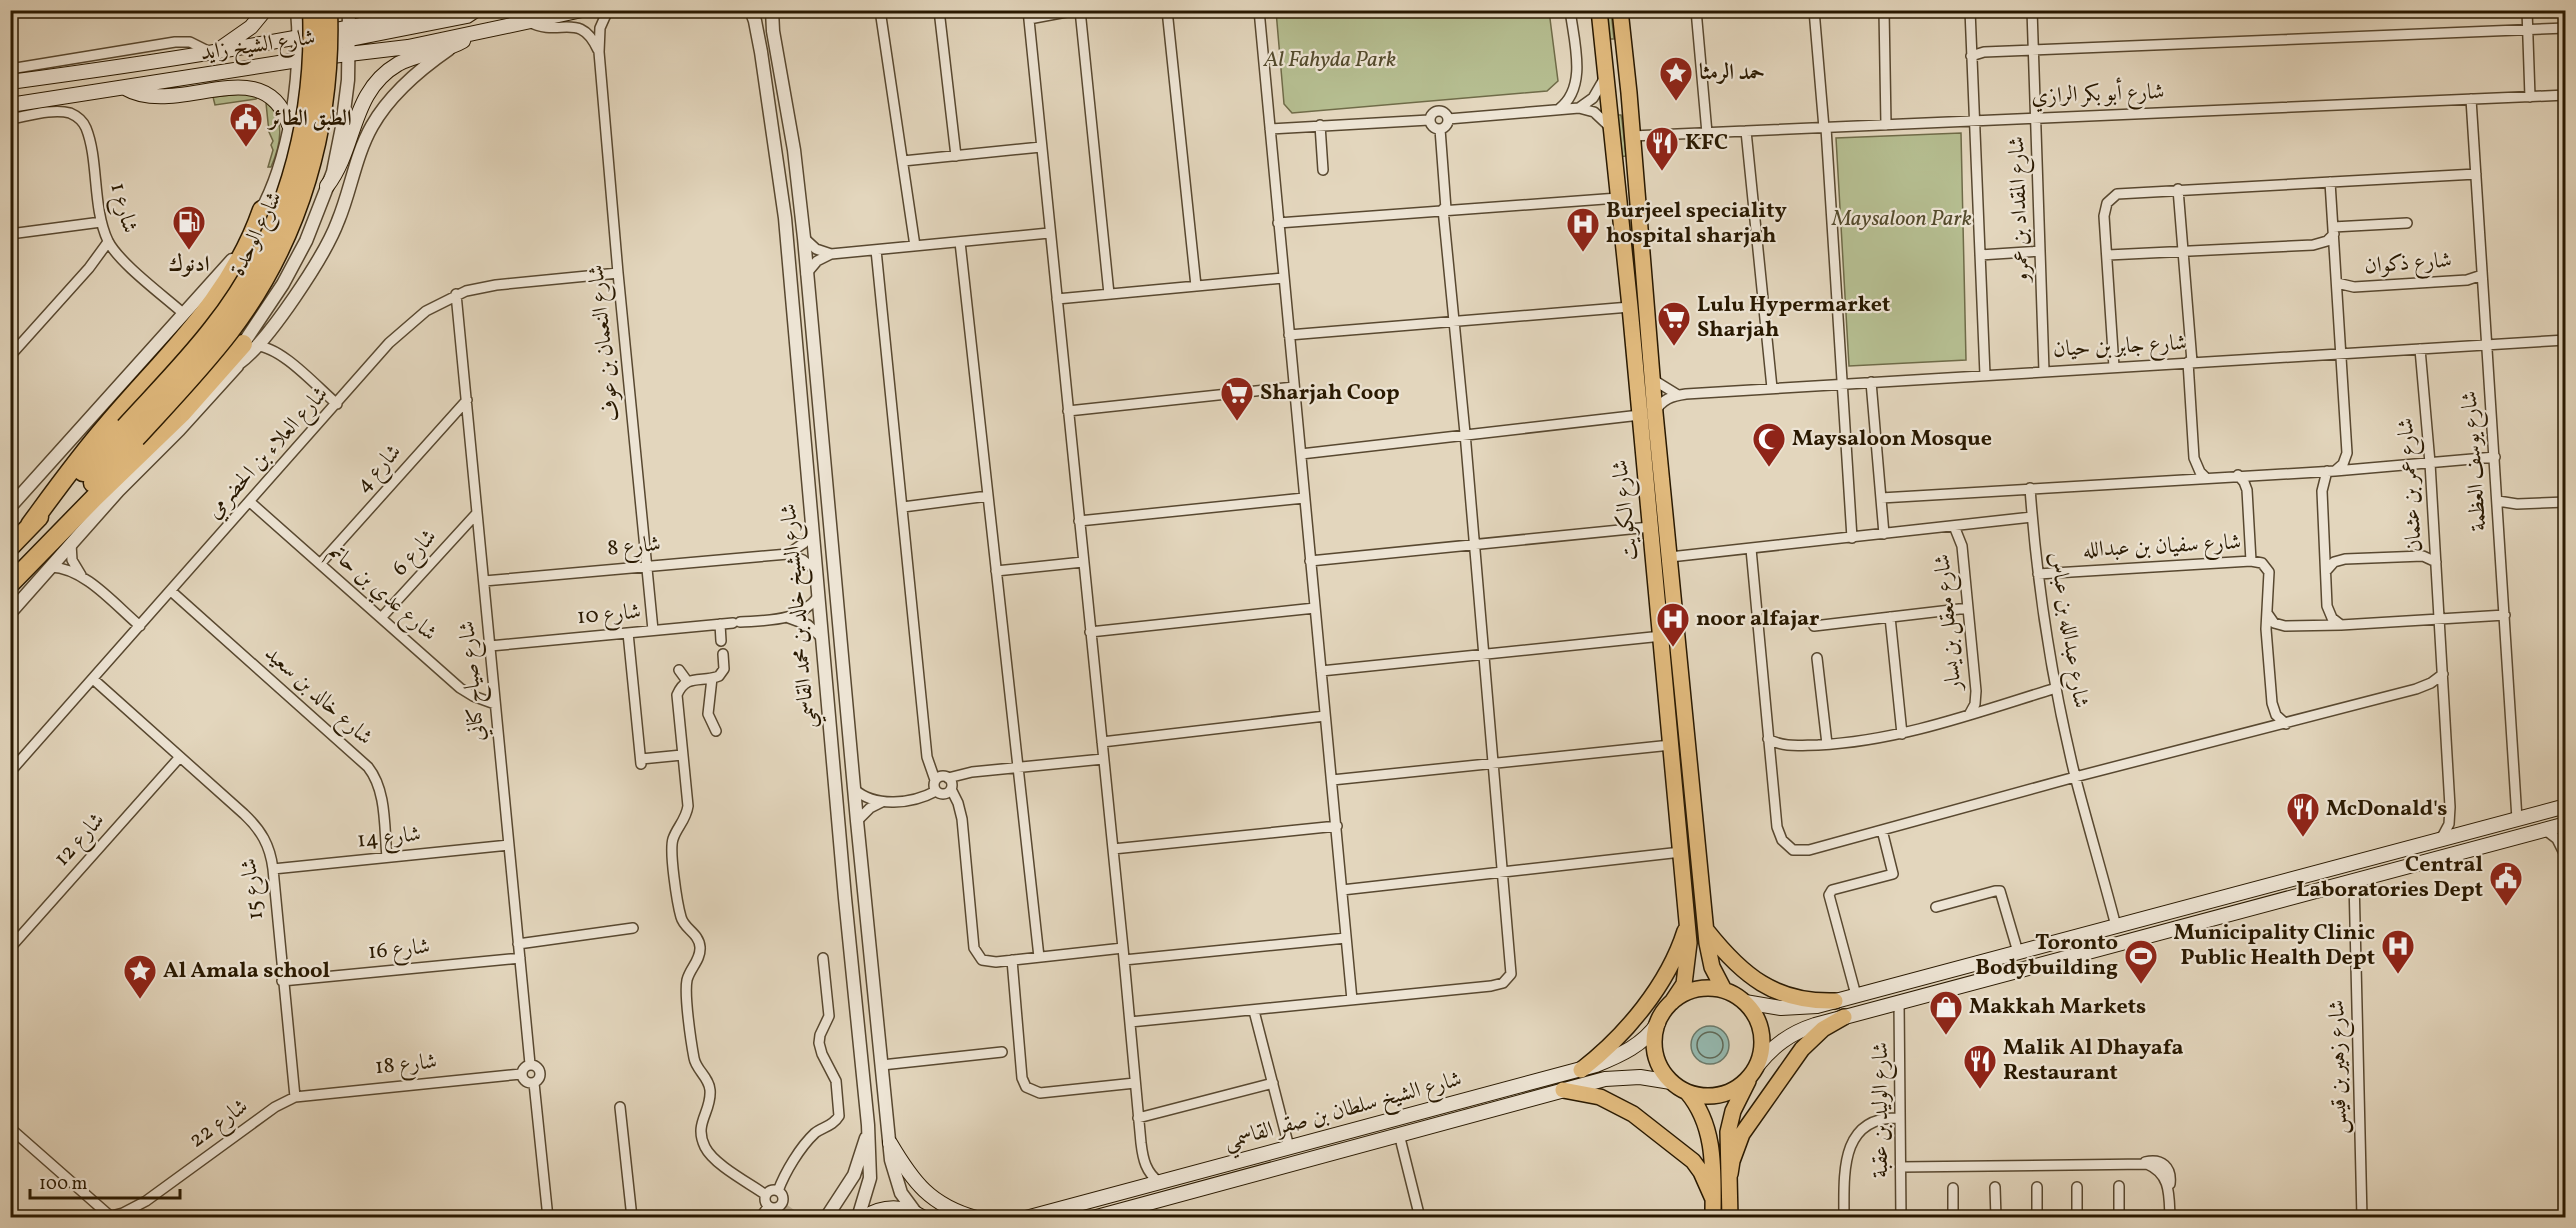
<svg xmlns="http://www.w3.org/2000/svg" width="2576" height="1228" font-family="Vollkorn,Amiri,serif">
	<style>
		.green { fill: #b5bd90; stroke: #6f6b48; stroke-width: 1.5 }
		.water { fill: #95b9b0; stroke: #6a796a; stroke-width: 1.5 }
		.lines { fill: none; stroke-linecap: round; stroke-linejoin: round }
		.shore { stroke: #5f6958; stroke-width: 1.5 }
		.minor-tunnel { stroke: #beb097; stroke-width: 9; stroke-dasharray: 9 4.5; stroke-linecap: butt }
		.minor-casing { stroke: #584830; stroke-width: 12 }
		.tertiary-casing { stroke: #584830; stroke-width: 15 }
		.secondary-casing { stroke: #291901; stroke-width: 16 }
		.primary-casing { stroke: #291901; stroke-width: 18 }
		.motorway-casing { stroke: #291901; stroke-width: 21 }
		.minor { stroke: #ede4d4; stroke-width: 9 }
		.tertiary { stroke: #ede4d4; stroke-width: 12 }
		.secondary { stroke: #ede4d4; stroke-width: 14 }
		.primary { stroke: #e2bb7e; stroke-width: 15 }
		.motorway { stroke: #e2bb7e; stroke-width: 18 }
		.motorway-bridge-casing { stroke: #291901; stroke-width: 21; stroke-linecap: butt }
		.motorway-bridge { stroke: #e2bb7e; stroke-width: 18 }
		.labels { text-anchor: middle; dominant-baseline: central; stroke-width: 4.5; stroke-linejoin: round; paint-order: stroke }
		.street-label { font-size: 22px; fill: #291901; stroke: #ede4d4 }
		.park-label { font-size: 22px; font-style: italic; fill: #534a2c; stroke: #ede4d4 }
		.poi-label { font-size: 22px; font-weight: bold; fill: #291901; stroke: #ede4d4; text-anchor: start }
	</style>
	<rect width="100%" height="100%" fill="#e3d6bd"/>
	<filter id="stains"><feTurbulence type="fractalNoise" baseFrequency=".00333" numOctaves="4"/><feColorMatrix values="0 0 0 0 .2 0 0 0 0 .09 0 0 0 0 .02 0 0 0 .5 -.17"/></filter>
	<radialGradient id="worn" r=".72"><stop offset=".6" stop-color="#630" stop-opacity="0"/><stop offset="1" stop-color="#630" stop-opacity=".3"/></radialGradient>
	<path class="green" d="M1276,11h273l9,70 -11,10 -255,22 -8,-9z
		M1606,11h5l3,28h-5z
		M249,93l10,1 -3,5 -41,6 -2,-8z
		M266,103c21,15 14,44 5,64h-3l5,-17 -2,-5 2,-4 -4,-9z
		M1616,115h5l1,5 4,36 -6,1z
		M1961,133l5,227 -117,6 -13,-228z"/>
	<path class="water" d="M1691 1045a19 19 0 1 1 38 0a19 19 0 1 1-38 0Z"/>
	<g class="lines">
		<path class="shore" d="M1697 1045a13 13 0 1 1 26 0a13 13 0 1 1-26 0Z"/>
		<path class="minor-tunnel" d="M785,1209l13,9"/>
		<g class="minor-casing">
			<path id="minor" d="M608,10l-8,18 -1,24 19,221 35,357
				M880,10l35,236
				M939,10l17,146
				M1028,10l95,938 18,195c2,17 5,29 18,39
				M1080,10l29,284
				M1167,10l29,276
				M1259,10l93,990
				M1696,10l11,123
				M1814,10l10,118
				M1884,10l2,115
				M1970,10l15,365
				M2032,10l12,361
				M2527,10l3,87
				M1029,19l48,-9
				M529,22c31,16 51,-12 69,28
				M1971,56l13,-4 582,-24
				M10,69l165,-27h15l20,10
				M2471,99l46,720
				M1579,108l14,-10 11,-19
				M1559,109c29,-22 15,-67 11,-99
				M1430 120a9 9 0 1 1 18 0a9 9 0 1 1-18 0Z
				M10,119c18,-3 43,-11 60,-6 7,3 13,8 16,15 13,32 6,79 22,113 11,22 56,55 76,73
				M1448,119l131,-11 15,4 16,15
				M1320,125l3,45
				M1826,128l26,410
				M1270,129l159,-9
				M1440,129l6,80
				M1746,131l26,257
				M1632,136l934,-41
				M903,161l138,-14
				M2330,182l17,271 -4,11 -8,7
				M2178,189l14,173
				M1278,223l340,-25
				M2333,227l74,-4
				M10,234l91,-12
				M804,238l12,11 15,5
				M960,242l79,715
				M876,250l51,507 8,23
				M1980,255l60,-4
				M2108,255l205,-10 14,-4 7,-7
				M806,274l11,-13 14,-7 218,-21
				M2337,283l17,4 113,-7 15,-5
				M456,294l74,770
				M1057,299l226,-21
				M1289,335l341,-28
				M256,346c25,0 61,41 81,58
				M2420,349l10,114 20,344 -1,17 -8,15
				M10,356l79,-88 19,-26
				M2188,362l6,96 6,14 5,5
				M2114,367l-10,-151 3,-13 10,-9 359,-20
				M1652,379l26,16
				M1871,382l13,152
				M1068,411l226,-24
				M1655,412c7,-13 17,-16 31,-18l880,-54
				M1301,454l339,-39
				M2327,471l-5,20 5,115 5,12 9,7
				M2238,475l6,7 3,8 4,71
				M2030,488c7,97 22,194 45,288 13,50 28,100 41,150
				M1881,498l454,-27 160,-14
				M2498,501l19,3 49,-2
				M250,502l210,186 13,8 22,8
				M903,507l85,-11
				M1079,521l225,-23
				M1954,526l8,20 14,145 -1,13 -6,11
				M71,544l1,16 9,15
				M1751,549l26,278 5,13 11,10h16l266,-73 341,-88 15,-6 12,-9
				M788,554l16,-11 8,-10
				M1670,557l362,-40
				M1310,561l340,-34
				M320,564l147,-164
				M51,567c34,1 64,38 89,59
				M996,571l87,-9
				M2326,571l8,-9 11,-3 78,-3 13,6
				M2038,574l213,-13 11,2 7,9 -3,57 6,74 4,12 10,9
				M484,581l304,-27 15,6 12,10
				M171,591l197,176c19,24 16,61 19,90
				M2267,613l7,10 11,3 56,-1 164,-10
				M1890,617l12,117
				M381,618l96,-105
				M789,618l19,7 14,13
				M740,622c31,-2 58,0 79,-26
				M720,624l1,17
				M1814,626l154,-18
				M1090,632l225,-24
				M628,633l13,131
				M490,646l243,-23
				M723,654l1,15 -5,7c-17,7 -33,-3 -42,19l11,111c-2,14 -11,21 -15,33 -4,12 4,64 8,78 3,12 18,16 19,30 1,13 -10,21 -13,33 -3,15 4,62 7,78 2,12 15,19 16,32 2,22 -17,33 -5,57 9,18 44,36 61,48
				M1817,658l10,86
				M679,670l8,11
				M1321,671l341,-35
				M712,678l-4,36 8,17
				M93,679l151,135c17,16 26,31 29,55l22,228
				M1768,739c16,9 33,6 50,6 82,-4 160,-33 238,-57
				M1102,742l223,-26
				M641,759l41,-4
				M10,772l379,-429 37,-32 40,-20 30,-6 122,-12
				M934 785a9 9 0 1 1 18 0a9 9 0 1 1-18 0Z
				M948,778l24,-6 131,-13
				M1332,780l339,-35
				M854,789c21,19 58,15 82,2
				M951,789l7,14 4,16 12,129 8,12 14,2 127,-14
				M857,821l13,-13 12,-6
				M2544,829l13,10 7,14
				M2566,841v97
				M1113,849l224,-23
				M273,869l236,-24
				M2354,880l8,338
				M1342,890l339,-38
				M1936,907l59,-16h5l18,61
				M518,944l115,-16
				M10,948l169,-190
				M1012,960l10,118 4,9 14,6 95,-10
				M1124,960l222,-22
				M282,981l238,-23
				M1856,995l-27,-100 3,-5 61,-16 -11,-44
				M1899,1002l2,216
				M1254,1011l35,136
				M1130,1022l361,-36 12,-3 8,-9 -46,-541 -22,-224
				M522 1074a9 9 0 1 1 18 0a9 9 0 1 1-18 0Z
				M882,1065l120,-13
				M534,1083l14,135
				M620,1107l12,111
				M1138,1118l135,-35
				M10,1128l100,88
				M1399,1134l21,84
				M2145,1162c17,-4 27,5 25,22
				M1901,1167l246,-3c24,10 22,31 23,54
				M2119,1186v32
				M1995,1187l1,31
				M2037,1187v31
				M2077,1187v31
				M1953,1188v30
				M765 1199a9 9 0 1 1 18 0a9 9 0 1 1-18 0Z
				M778,1191c7,-19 22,-44 37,-58 8,-6 18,-7 24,-17l-3,-35 -14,-27 -3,-11 1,-8 9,-19 -6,-58
				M104,1218l19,-5 23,-12 129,-94 20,-10 226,-23
				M760,1218l8,-11
				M1844,1218c0,-43 -5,-103 56,-100"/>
		</g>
		<g class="tertiary-casing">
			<path id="tertiary" d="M751,10l4,11 6,31 24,166 60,680 23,227 2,53 -12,40
				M772,10l1,21 21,119 10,88 53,583 34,339 10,33 14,19
				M258,217c32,-55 45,-143 39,-207
				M239,363c29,-21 86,-107 99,-142 13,-31 17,-65 34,-95 17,-30 48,-57 77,-77
				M10,507l222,-247
				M10,613l108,-122 61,-61 58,-64 6,-22 40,-60 23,-43 27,-69 9,-45 6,-47 1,-70
				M826,1218l28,-43 12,-37"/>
		</g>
		<g class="secondary-casing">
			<path id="secondary" d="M320,45l147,-29 9,-6
				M221,48l30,-21 14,-17
				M10,82c141,-19 281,-40 419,-72
				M125,88c53,31 139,-40 164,37
				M10,105l288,-45 110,-13 174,-37
				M327,186c30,-39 23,-94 71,-122 20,-11 45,-11 65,-23
				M1745,1002l36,6 36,-2 749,-200
				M1757,1066c16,-20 33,-33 58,-41l751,-201
				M890,1143c23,39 40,62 86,75
				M863,1218c20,-13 41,-13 61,0
				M1026,1218l570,-153c25,-10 47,-20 62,-42
				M1093,1218l512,-139 35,-2 31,5"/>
		</g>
		<g class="primary-casing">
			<path id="primary" d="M1599,10l31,297 59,636 -5,41 -12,18
				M1620,10l9,83 26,320 52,530 5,24 12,23
				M1707,931c35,44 68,72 128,70
				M1654 1042a54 54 0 1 1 108 0a54 54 0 1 1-108 0Z
				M1581,1070c44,-34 87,-85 104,-139
				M1563,1090l37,7 33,17 60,47 8,11 12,27
				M1687,1092c30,35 26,82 26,126
				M1730,1174l2,-13 10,-27 60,-85 21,-20 21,-12
				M1730,1218l-2,-86 5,-21 15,-30"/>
		</g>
		<g class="motorway-casing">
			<path id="motorway" d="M83,472l42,-45
				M93,483l43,-45
				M30,525c25,-34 50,-69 78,-101 59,-70 123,-125 154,-214
				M10,547l29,-30
				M10,584l85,-87 87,-84 61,-69"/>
		</g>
		<use href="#minor" class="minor"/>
		<use href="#tertiary" class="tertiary"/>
		<use href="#secondary" class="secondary"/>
		<use href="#primary" class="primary"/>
		<use href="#motorway" class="motorway"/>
		<g class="motorway-bridge-casing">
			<path id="motorway-bridge" d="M125,427c30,-33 61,-64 88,-99 71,-89 104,-205 99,-318
				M136,438c32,-35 65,-69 94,-107 70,-92 102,-206 98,-321"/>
		</g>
		<use href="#motorway-bridge" class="motorway-bridge"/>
	</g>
	<defs>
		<g id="sight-pin" transform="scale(1.725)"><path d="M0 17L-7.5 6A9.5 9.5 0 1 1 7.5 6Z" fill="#8f2418" stroke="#ede4d4"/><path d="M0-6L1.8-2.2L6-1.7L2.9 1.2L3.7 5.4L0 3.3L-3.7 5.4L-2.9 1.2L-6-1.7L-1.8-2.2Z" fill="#fff"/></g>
		<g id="civic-pin" transform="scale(1.725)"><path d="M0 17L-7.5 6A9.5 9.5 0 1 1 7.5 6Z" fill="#8f2418" stroke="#ede4d4"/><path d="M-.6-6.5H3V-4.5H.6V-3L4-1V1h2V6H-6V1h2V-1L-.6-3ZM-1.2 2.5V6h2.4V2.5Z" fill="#fff"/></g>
		<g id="restaurant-pin" transform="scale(1.725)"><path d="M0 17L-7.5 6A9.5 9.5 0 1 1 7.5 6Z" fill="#8f2418" stroke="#ede4d4"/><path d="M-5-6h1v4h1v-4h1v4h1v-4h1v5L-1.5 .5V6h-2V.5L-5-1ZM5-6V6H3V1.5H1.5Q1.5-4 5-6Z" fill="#fff"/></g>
		<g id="fuel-pin" transform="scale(1.725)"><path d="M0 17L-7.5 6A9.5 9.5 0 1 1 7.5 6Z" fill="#8f2418" stroke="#ede4d4"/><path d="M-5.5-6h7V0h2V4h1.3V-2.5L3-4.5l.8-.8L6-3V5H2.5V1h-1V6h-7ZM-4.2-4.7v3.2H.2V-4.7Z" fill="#fff"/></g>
		<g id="hospital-pin" transform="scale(1.725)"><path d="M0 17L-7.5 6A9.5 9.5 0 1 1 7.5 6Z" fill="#8f2418" stroke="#ede4d4"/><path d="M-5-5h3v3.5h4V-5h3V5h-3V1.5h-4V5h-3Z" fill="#fff"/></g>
		<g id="supermarket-pin" transform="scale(1.725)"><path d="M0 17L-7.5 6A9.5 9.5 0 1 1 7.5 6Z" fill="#8f2418" stroke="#ede4d4"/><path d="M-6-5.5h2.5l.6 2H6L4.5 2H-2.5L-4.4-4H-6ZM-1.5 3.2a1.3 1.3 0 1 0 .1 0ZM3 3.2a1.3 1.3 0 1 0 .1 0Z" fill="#fff"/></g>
		<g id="mosque-pin" transform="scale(1.725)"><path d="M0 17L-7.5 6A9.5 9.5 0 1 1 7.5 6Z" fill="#8f2418" stroke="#ede4d4"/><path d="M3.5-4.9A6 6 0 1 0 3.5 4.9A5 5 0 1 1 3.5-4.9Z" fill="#fff"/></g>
		<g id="stadium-pin" transform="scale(1.725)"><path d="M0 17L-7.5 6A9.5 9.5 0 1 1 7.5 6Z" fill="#8f2418" stroke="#ede4d4"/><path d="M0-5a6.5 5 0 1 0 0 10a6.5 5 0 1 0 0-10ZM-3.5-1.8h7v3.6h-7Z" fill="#fff"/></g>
		<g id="shop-pin" transform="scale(1.725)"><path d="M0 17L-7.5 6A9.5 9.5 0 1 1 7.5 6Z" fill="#8f2418" stroke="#ede4d4"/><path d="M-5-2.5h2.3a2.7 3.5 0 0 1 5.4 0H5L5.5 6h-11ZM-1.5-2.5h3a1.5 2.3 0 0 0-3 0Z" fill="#fff"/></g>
	</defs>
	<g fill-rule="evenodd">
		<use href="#sight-pin" x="1676" y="73"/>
		<use href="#civic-pin" x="246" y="119"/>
		<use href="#restaurant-pin" x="1662" y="143"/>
		<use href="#fuel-pin" x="189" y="222"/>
		<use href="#hospital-pin" x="1583" y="224"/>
		<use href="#supermarket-pin" x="1674" y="318"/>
		<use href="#supermarket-pin" x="1237" y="393"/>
		<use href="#mosque-pin" x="1769" y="439"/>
		<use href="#hospital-pin" x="1673" y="619"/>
		<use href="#restaurant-pin" x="2303" y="809"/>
		<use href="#civic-pin" x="2506" y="878"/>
		<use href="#hospital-pin" x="2398" y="946"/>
		<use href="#stadium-pin" x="2141" y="956"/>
		<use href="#sight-pin" x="140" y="971"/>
		<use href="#shop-pin" x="1946" y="1007"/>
		<use href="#restaurant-pin" x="1980" y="1061"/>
	</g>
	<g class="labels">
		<g class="street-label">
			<text transform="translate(258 46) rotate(-8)">شارع الشيخ زايد</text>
			<text transform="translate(2098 95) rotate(-2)">شارع أبو بكر الرازي</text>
			<text transform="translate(123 208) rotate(75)">شارع 1</text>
			<text transform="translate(2020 209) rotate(-92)">شارع المقداد بن عمرو</text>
			<text transform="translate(257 234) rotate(-64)">شارع الوحدة</text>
			<text transform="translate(2408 264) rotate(-4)">شارع ذكوان</text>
			<text transform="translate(605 343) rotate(-96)">شارع النعمان بن عوف</text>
			<text transform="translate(2120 347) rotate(-3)">شارع جابر بن حيان</text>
			<text transform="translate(268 453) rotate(-48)">شارع العلاء بن الحضرمي</text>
			<text transform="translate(2475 461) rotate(-94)">شارع يوسف العظمة</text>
			<text transform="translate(379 469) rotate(-48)">شارع 4</text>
			<text transform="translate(2411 485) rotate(-94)">شارع عمر بن عثمان</text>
			<text transform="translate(1626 510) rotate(-96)">شارع الكويت</text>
			<text transform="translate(634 547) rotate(-5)">شارع 8</text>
			<text transform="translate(2162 547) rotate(-3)">شارع سفيان بن عبدالله</text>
			<text transform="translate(415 553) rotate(-48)">شارع 6</text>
			<text transform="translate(382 593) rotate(41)">شارع عدي بن حاتم</text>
			<text transform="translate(609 615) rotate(-5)">شارع 10</text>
			<text transform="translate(799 616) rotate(-95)">شارع الشيخ خالد بن محمد القاسمي</text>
			<text transform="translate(1949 622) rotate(-95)">شارع معقل بن يسار</text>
			<text transform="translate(2068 630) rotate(81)">شارع عبدالله بن عباس</text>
			<text transform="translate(473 681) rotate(-95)">شارع صياح كناني</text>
			<text transform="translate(318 696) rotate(42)">شارع خالد بن سعيد</text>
			<text transform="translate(389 838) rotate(-6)">شارع 14</text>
			<text transform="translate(80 840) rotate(-48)">شارع 12</text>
			<text transform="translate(253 889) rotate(-97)">شارع 15</text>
			<text transform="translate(399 950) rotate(-5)">شارع 16</text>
			<text transform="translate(406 1065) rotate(-5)">شارع 18</text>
			<text transform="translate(2339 1067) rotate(-91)">شارع زهير بن قيس</text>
			<text transform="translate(1881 1110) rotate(-90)">شارع الوليد بن عقبة</text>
			<text transform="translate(1343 1111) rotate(-15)">شارع الشيخ سلطان بن صقر القاسمي</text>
			<text transform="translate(219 1124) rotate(-36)">شارع 22</text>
		</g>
		<g class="park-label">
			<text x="1330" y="60">Al Fahyda Park</text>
			<text x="1902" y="219">Maysaloon Park</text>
		</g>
		<g class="poi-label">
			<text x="1699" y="73">حمد الرمثا</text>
			<text x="269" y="119">الطبق الطائر</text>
			<text x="1685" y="143">KFC</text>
			<text x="1606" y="211">Burjeel speciality<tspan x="1606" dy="25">hospital sharjah</tspan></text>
			<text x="189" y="265" text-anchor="middle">ادنوك</text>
			<text x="1697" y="305">Lulu Hypermarket<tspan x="1697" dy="25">Sharjah</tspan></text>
			<text x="1260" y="393">Sharjah Coop</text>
			<text x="1792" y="439">Maysaloon Mosque</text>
			<text x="1696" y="619">noor alfajar</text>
			<text x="2326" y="809">McDonald's</text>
			<text x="2483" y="865" text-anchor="end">Central<tspan x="2483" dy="25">Laboratories Dept</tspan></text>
			<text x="2375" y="933" text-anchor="end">Municipality Clinic<tspan x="2375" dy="25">Public Health Dept</tspan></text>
			<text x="2118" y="943" text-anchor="end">Toronto<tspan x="2118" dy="25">Bodybuilding</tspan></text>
			<text x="163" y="971">Al Amala school</text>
			<text x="1969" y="1007">Makkah Markets</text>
			<text x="2003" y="1048">Malik Al Dhayafa<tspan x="2003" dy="25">Restaurant</tspan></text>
		</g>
	</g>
	<rect width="2576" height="1228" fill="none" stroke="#e3d6bd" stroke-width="36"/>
	<rect x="12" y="12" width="2552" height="1204" fill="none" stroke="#291901" stroke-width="3"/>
	<rect x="18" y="18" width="2540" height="1192" fill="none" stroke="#291901" stroke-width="1.5"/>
	<path d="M30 1189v9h150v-9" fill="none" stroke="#291901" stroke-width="3"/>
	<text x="39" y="1189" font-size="18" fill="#291901" stroke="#ede4d4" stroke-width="4.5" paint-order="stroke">100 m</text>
	<rect width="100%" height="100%" filter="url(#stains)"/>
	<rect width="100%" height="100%" fill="url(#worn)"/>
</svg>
